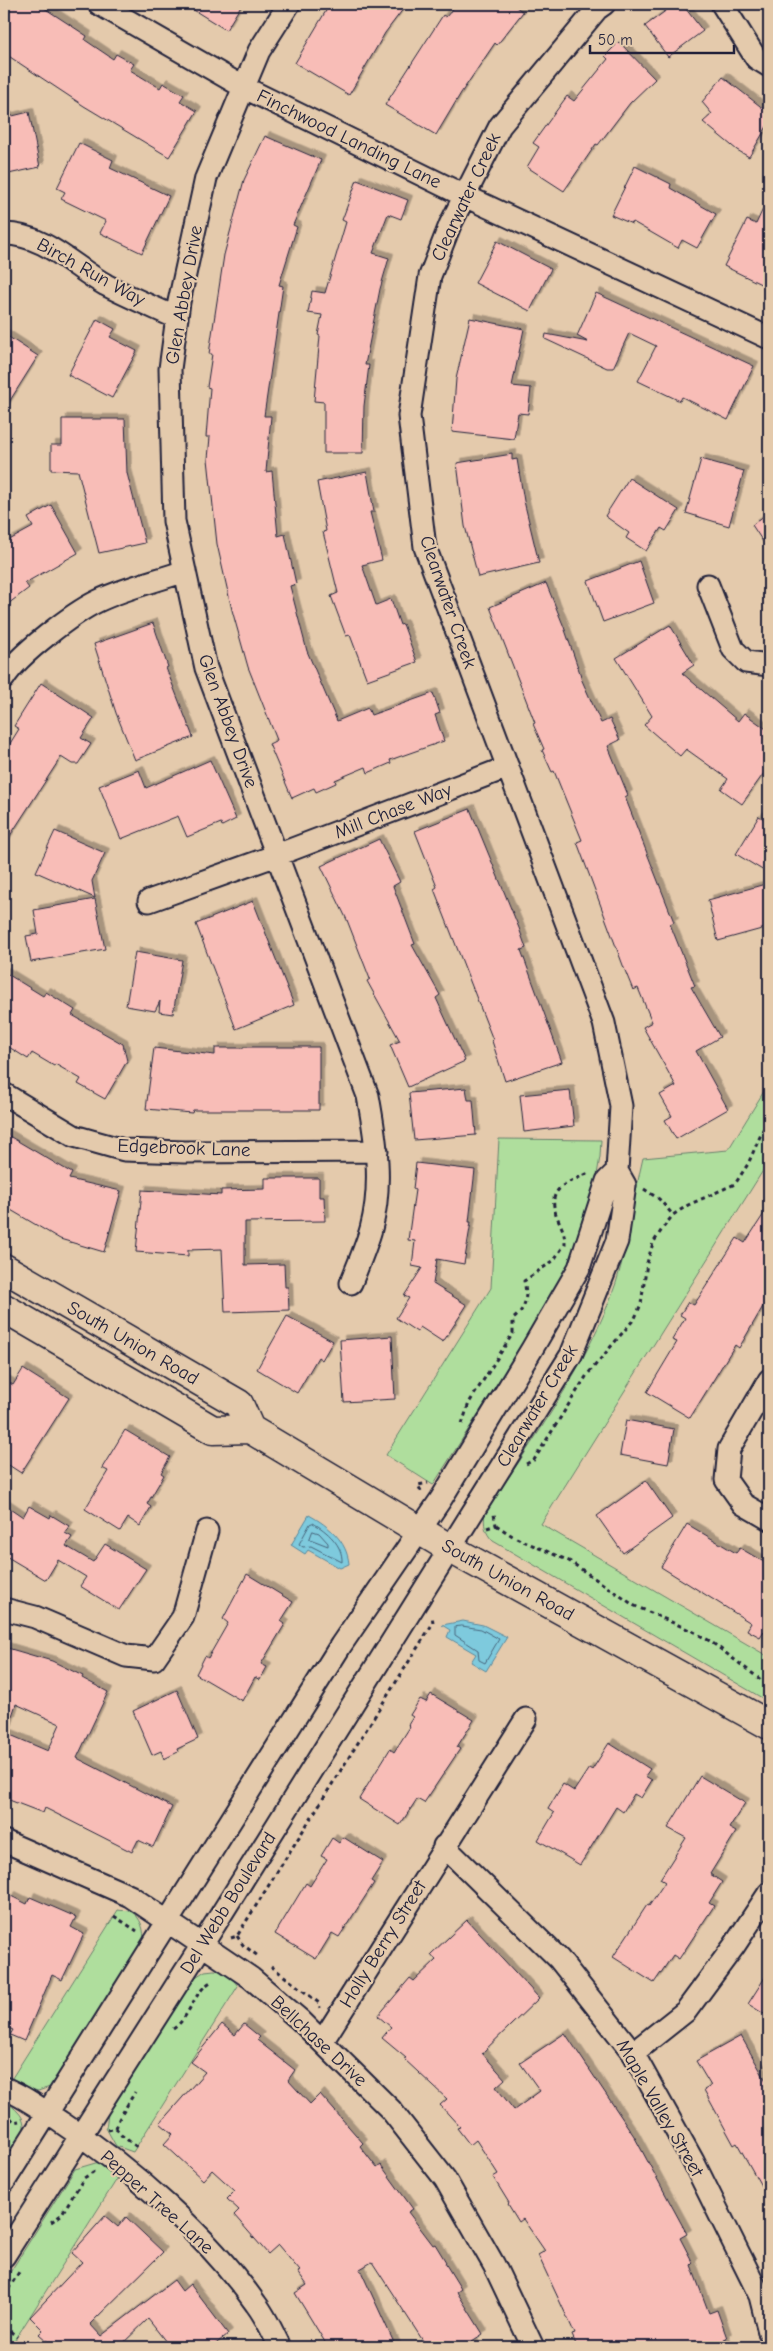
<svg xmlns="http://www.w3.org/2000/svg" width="773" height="2351" font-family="'Comic Neue',sans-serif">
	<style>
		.green { fill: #afde9d; stroke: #68806c }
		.water { fill: #7ecadd; stroke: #59879c }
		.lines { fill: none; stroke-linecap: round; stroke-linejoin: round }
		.shore { stroke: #47657c; stroke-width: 1 }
		.building { fill: #f8bdb7; stroke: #22223b; filter: url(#shadow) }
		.street-casing { stroke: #22223b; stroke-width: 25 }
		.secondary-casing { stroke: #22223b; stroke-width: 31 }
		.path { stroke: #22223b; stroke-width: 3; stroke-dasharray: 4 4; stroke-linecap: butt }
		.street { stroke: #e4caac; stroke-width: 21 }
		.secondary { stroke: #e4caac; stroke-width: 28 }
		.labels { text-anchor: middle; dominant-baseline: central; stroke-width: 4.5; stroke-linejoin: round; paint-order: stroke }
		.street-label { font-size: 19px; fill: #22223b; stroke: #e4caac }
	</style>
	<defs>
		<filter id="shadow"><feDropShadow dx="4.5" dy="-4.5" stdDeviation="0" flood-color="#0004"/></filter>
	</defs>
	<rect width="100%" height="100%" fill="#e4caac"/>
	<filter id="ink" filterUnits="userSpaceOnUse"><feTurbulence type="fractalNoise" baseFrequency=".02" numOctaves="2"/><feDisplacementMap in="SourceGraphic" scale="10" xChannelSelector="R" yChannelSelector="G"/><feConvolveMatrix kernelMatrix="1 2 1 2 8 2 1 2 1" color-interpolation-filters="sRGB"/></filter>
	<g filter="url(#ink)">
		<path class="green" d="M769,1083v78l-228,363 228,133v45l-276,-161c-8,-8 -10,-17 -8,-28 47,-72 103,-148 131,-230 13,-41 17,-84 27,-125l85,-8z
			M499,1139l102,1 -1,17 -9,53 -27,69 -131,206 -47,-30 105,-167z
			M118,1910c4,1 7,0 12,1 12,6 14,20 14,31l-88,143 -18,6 -16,-4 -3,-5 -7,-4z
			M214,1970c13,1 16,6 24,16l-105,166 -17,-6 -10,-18 2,-14 86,-136 11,-7z
			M4,2103c5,0 9,4 13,8 18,17 -3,40 -13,57z
			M99,2162l12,5 6,12 -104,164 -9,-5v-56l71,-113z"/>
		<path class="water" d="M309,1515c20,11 38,26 40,49l-9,4 -32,-18 -3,4 -14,-9z
			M463,1621l20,4 24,12 -21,34 -15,-9 5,-8 -29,-17 3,-7 -8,-5z"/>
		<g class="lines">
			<path class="shore" d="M313,1523c14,8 30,22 29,39l-31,-16 -8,1 -4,-3 11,-20z
				M313,1531l6,2 9,10v3l-18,-7z
				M462,1626l19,3 18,10 -14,24 -6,-3 -1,-10 -23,-15v-8z"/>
		</g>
		<path class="building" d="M4,4h34l49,32 -2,4 28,19 3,-5 18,10 -4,6 30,18 3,-5 21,12 -4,6 17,10 -28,46 -85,-51 -80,-53z
			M184,4h58l-16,26z
			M330,4h77l-22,29 -36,62 -54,-32z
			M457,4h55l11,8 -26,33 -2,-2 -34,50 -25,42 -51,-30 58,-90 3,2z
			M675,4h7l21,27 -35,26 -23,-31z
			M619,42l36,37 -25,24 -32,42 -2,-1 -32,47 -37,-24 12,-20 -6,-4 34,-47 7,5 34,-42 -3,-3z
			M723,77l46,36v10l-20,34 -12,-7 -34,-28 9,-8 -10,-12z
			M29,112l11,55 -36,8v-57z
			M265,136l56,24 -28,65 4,2 -18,58 4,1 -19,130h7l-5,56 6,-1 6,65 7,-2 11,50 -6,2 17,65 30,70 31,-13 3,7 62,-22 7,20 -5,2 9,26 -54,19 1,3 -23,10 -2,-6 -31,13 1,3 -20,9 -2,-4 -22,10 -23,-54 8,-4 -29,-73 -16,-57 -15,-66 -9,-85 2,-22h-4l4,-49 -3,-1 5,-33h-3l15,-99 20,-75z
			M79,143l34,17 -3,8 59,28 -27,57 -42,-20 6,-12 -45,-22 4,-7 -8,-4z
			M635,166l36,18 -1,4 46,26 -19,34 -15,-8 -4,8 -45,-26 -1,2 -21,-9z
			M357,180l51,20 -7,19 -13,-5 -15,39 16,5 -9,31 -15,76h4l-5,41 -1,47h-39v-51l-10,-1 6,-65 -2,-1 4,-20 -14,-2 4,-22 13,2 21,-71 -4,-2z
			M769,196v92l-45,-22 23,-46 9,4z
			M497,241l54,28 -21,42 -55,-28z
			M596,293l158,73 -26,54 -46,-23 -2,4 -42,-20 18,-35 -27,-13 -16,35h-6l-62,-29 1,-5 42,8 -11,-6z
			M470,318l54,11 -12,57 19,2 -3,26 -10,-1 -4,26 -62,-7 4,-53z
			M97,319l18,10 -5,8 27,14 -25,47 -44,-23z
			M4,334l34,22 -34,54z
			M62,419h63l2,54 18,70 -46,10 -21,-82 -27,-1v-25h11z
			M512,454v6l5,-1 7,42 15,62 -61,14 -13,-51 -8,-63z
			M701,459l43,12 -15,55 -43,-13z
			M367,472l7,40h-4l12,48 -20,5 14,40 15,-6 9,26 3,-1 14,38 -50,18 -17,-45 -4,1 -15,-40 7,-3 -15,-61 3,-1 -9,-49z
			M629,478l50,32 -13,21 -5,-3 -15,23 -20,-13 3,-5 -24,-17z
			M51,505l27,48 -53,30 4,5 -25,19v-64l29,-16 -5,-9z
			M769,512v39l-17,-26z
			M639,561l15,42 -51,19 -15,-41z
			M546,583l18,44 17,49h-1l21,47 9,-4 10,21 -12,6 20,49 -3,2 49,125 -4,2 25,62 -4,1 29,50 -24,14 32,58 -52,30 -11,-19 7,-4 -12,-21 16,-9 -33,-59 9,-5 -14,-34 -5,2 -9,-22 -47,-126 5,-2 -28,-69 -2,1 -10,-22 2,-1 -11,-25 2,-1 -45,-116z
			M153,623l15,44 -2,1 27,69 -58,23 -19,-47 -22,-69z
			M670,625l24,40 -12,8 56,48 6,-8 25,18v35l-27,38 -21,-15 7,-10 -42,-30 -6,7 -36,-31 8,-9 -36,-58z
			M41,683l53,35 -13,20 10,6 -13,20h-6l-11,-7 -57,88v-92l15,-24 -5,-3z
			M210,760l26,59 -14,7 -1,-3 -34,14 -9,-21 -57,23 -22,-53 40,-16 7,18z
			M470,809l49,119 7,20 -5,2 41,112 -57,19 -13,-40 1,-1 -59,-151 3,-2 -22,-56z
			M759,816l10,6v52l-33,-20z
			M55,831l50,22 -13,28 3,17 -59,-26z
			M379,839l21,43 -7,4 22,58 -3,1 28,50 -4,3 29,63 -57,26 -18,-42 10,-4 -33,-60 3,-2 -23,-59 -26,-54z
			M769,883v44l-51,14 -10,-41z
			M95,899l10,50 -74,13 -5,-26 12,-2 -4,-24z
			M253,901l41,104 -58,24 -40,-105z
			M135,952l47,8 -9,54 -14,-2 1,-11 -5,10 -29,-5z
			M4,972l39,24 3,-4 29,18 -3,5 51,29 4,17 -22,38 -27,-15 3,-5 -26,-15 -1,2 -22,-13 -4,6 -24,-15z
			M243,1047h76v63h-126l-1,3 -46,-4 8,-61 61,7v-7h29z
			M466,1088l2,12h5l3,35 -62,5 -5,-47z
			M570,1090l4,36 -50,6 -4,-37z
			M4,1133l68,40 -3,6 52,12 -17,61 -44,-13 -56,-33z
			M416,1163l59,7 -6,52h2l-7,42 -27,-5 -4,25 34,21 -24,37 -23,-15 -3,5 -21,-14 13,-20 -5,-2 18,-28 -10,-2 3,-25 -7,-1 7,-50 -2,-1z
			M265,1178h54v19h5l1,24 -80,1v43l39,-1 1,23h3l1,23 -64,2 -3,-63 -34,1v6l-52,-4 6,-62 79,5v-5l44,-1z
			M769,1206v90l-30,52 -4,-3 -45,73 -43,-26 30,-50 -5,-2 13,-22 -5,-3 8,-13 6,3 43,-67 8,5z
			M287,1316l46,25 -11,19 -4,-3 -21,36 -40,-24z
			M392,1336l3,63 -51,3 -4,-62z
			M23,1369l46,29 -48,75 -17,-11v-82l9,5z
			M626,1420l48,9 -6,35 -48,-9z
			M125,1430l45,27 -9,16 3,2 -17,29 4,3 -11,19 -12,-8 -8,13 -35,-22 23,-38 -6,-3z
			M646,1481l26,37 -49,35 -26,-37z
			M4,1504l19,13 6,-11 21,12 1,-3 18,11 -4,7 7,4 -6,9 27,16 12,-18 41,25 -27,41 -39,-24 6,-9 -28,-17 -12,20 -42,-25z
			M687,1524l49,29 4,-5 29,17v69l-5,-3 -4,6 -13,-7 4,-7 -90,-56z
			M247,1574l46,28 -12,19 4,3 -24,40 6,3 -7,13 -5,-3 -13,24 -46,-27 9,-18 3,2 20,-35 -5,-4z
			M4,1647l48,14 31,15 -1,2 26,14 -31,66 95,49 -19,40 -15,-7 -6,12 -87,-44 -2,5 -39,-15v-56l4,-8 40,17 12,-27 -44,-20 -9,27 -3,-1z
			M177,1690l21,49 -21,10 1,3 -14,7 -3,-8 -9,4 -19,-44z
			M431,1694l43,26 -17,27 3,2 -36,54 -7,-4 -17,26 -41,-26 31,-50 4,3 16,-25 -2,-2 5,-8 -3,-2 10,-16 6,3z
			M609,1743l41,26 -5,7 7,4 -11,18 -7,-4 -11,18 -7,-5 -36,58 -42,-25 16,-27 -6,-4 15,-25 11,7 15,-23 3,2z
			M700,1776l45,27 -16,25 7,4 -26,42 12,8 -13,21 5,3 -35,53 -6,-4 -19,28 -41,-26 34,-52 2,1 16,-24 -5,-3 26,-41 -18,-10z
			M343,1837l40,25 -12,19 3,2 -35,54 -7,-4 -16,26 -41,-25 31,-51 4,3 17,-27 -6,-3 11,-18 7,5z
			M11,1896l16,8 3,-7 46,20 -5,10 13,7 -22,46 -10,-5 -28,66 -14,-6 3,-5 -9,-4v-116z
			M467,1920l72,78 -57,55 23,26 -9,8 18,23 26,-19 -20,-28 45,-30 69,103 53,98 -7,4 13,25 -2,2 18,48 8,-3 10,28 -3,1 3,8h-150l-5,-12 3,-1 -37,-79 7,-4 -22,-32 -4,3 -11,-18 1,-1 -16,-26 5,-3 -22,-34 -6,5 -13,-17 3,-1 -20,-22 7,-6 -43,-40 2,-1 -24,-20 9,-11 -13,-11 32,-38 4,3 22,-21 -5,-6z
			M769,1971v46l-21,-13z
			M222,2024l13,11 9,-11 16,13 -3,3 38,30 -7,10 22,24 10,-10 43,49 -3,3 17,22 4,-3 13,18 19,26 -5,3 25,33 2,-1 11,18 -1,1 16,26 -4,3 26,42 -11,7 4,6h-49l-55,-85 -12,7 36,78h-68l-33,-54 12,-8 -9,-13 2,-1 -22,-26 -10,9 -34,-39 5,-5 -12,-11 8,-8 -23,-21 -9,10 -39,-36 9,-10 -13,-11 45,-51 -14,-10z
			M741,2036l28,50v114l-32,-57 -3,2 -30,-55 7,-4 -15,-25z
			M105,2216l13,11 8,-10 37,35 -73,72 11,12 73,-56 8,11 8,-7 38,50 -16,13h-42l-22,-28 -29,28h-65l-15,-13 4,-4 -13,-13 52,-55 -10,-9z"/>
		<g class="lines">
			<g class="street-casing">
				<path id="street" d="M99,4l146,84 220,108 304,142
					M289,4l-30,47 -53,127 -27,124 -9,67 4,152 32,147 162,428c8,44 15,88 3,133 -5,18 -13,36 -20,54
					M722,4l34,54 13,8
					M4,234c41,0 68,32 102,51 23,12 47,22 71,33
					M708,585l25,64 13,13 23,3
					M4,678c14,-23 69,-65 94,-77 27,-13 58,-20 87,-30
					M149,901l128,-46 231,-88
					M4,1094l70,42 50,14 60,2 193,-1
					M769,1380l-40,69 -3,31 17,24 26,15
					M4,1609l31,8 91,39 28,3 29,-42 24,-86
					M4,1841l126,55 121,82 49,42 91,90 54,69 49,86 39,82
					M444,1846l115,113 74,94 60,108 67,135 9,36
					M322,2042l204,-323
					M633,2053l53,-42 48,-65 35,-53
					M4,2088c21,9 39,22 58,35 70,46 146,113 194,181 10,13 17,29 24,43
					M4,2182l337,-537 100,-146 91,-150 47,-81 28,-87 10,-10
					M4,2256l198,-311 369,-590 46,-114 8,-56 -8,-14 4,-65 -17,-83 -179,-476 -16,-131 21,-140 20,-51 50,-99 97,-117 7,-5"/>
			</g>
			<g class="secondary-casing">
				<path id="secondary" d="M4,1268l235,136 11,25
					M4,1308l209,122 37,-1 199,119 320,177"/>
			</g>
			<path class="path" d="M644,1189l15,10 14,16
				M462,1424l7,-21 44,-70v-14c13,-10 15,-22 11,-38l29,-20 12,-17c0,-10 -3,-17 -8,-27 -12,-30 11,-34 32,-44
				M526,1464l8,-4 53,-85 48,-57 6,-14 6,-41 6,-20 10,-15 10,-13 15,-10 47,-21 13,-20 21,-48
				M421,1491l-3,-6 10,-2
				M496,1525l18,12 55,24 66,45 59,26 16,9 59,45
				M487,1528l9,-3 -2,-11
				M114,1916l23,15
				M237,1936l6,9 15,11
				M231,1938l6,-2 196,-313 -1,-8
				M271,1966l48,37 1,5
				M173,2029c18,-12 20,-39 40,-48
				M4,2113l5,3 5,6 5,-1
				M116,2128l5,7 16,12
				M108,2130l8,-2 3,-9 16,-27
				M51,2222l10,-7 23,-37 9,-6 -1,-4
				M4,2296l17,-27
				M4,2326l13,11"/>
			<use href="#street" class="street"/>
			<use href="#secondary" class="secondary"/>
		</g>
	</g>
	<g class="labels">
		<g class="street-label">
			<text transform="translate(349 139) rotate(26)">Finchwood Landing Lane</text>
			<text transform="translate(466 197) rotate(-65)">Clearwater Creek</text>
			<text transform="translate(91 272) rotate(29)">Birch Run Way</text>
			<text transform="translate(184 295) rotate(-80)">Glen Abbey Drive</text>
			<text transform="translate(448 602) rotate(71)">Clearwater Creek</text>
			<text transform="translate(228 721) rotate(70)">Glen Abbey Drive</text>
			<text transform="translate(393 811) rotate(-21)">Mill Chase Way</text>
			<text transform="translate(184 1148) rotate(2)">Edgebrook Lane</text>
			<text transform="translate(133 1343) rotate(30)">South Union Road</text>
			<text transform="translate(537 1406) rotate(-59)">Clearwater Creek</text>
			<text transform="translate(508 1580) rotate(29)">South Union Road</text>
			<text transform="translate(228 1903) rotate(-58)">Del Webb Boulevard</text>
			<text transform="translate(383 1944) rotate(-58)">Holly Berry Street</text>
			<text transform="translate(319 2041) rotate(43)">Bellchase Drive</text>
			<text transform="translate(660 2108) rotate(60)">Maple Valley Street</text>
			<text transform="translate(157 2202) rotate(42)">Pepper Tree Lane</text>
		</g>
	</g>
	<rect width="773" height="2351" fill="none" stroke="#e4caac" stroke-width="20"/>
	<rect x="10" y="10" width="753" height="2331" fill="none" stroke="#22223b" stroke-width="2" filter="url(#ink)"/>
	<path d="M590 45v8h144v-8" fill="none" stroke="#22223b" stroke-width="2.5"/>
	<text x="598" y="45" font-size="15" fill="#22223b" stroke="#e4caac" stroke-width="4" paint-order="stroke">50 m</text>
</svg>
